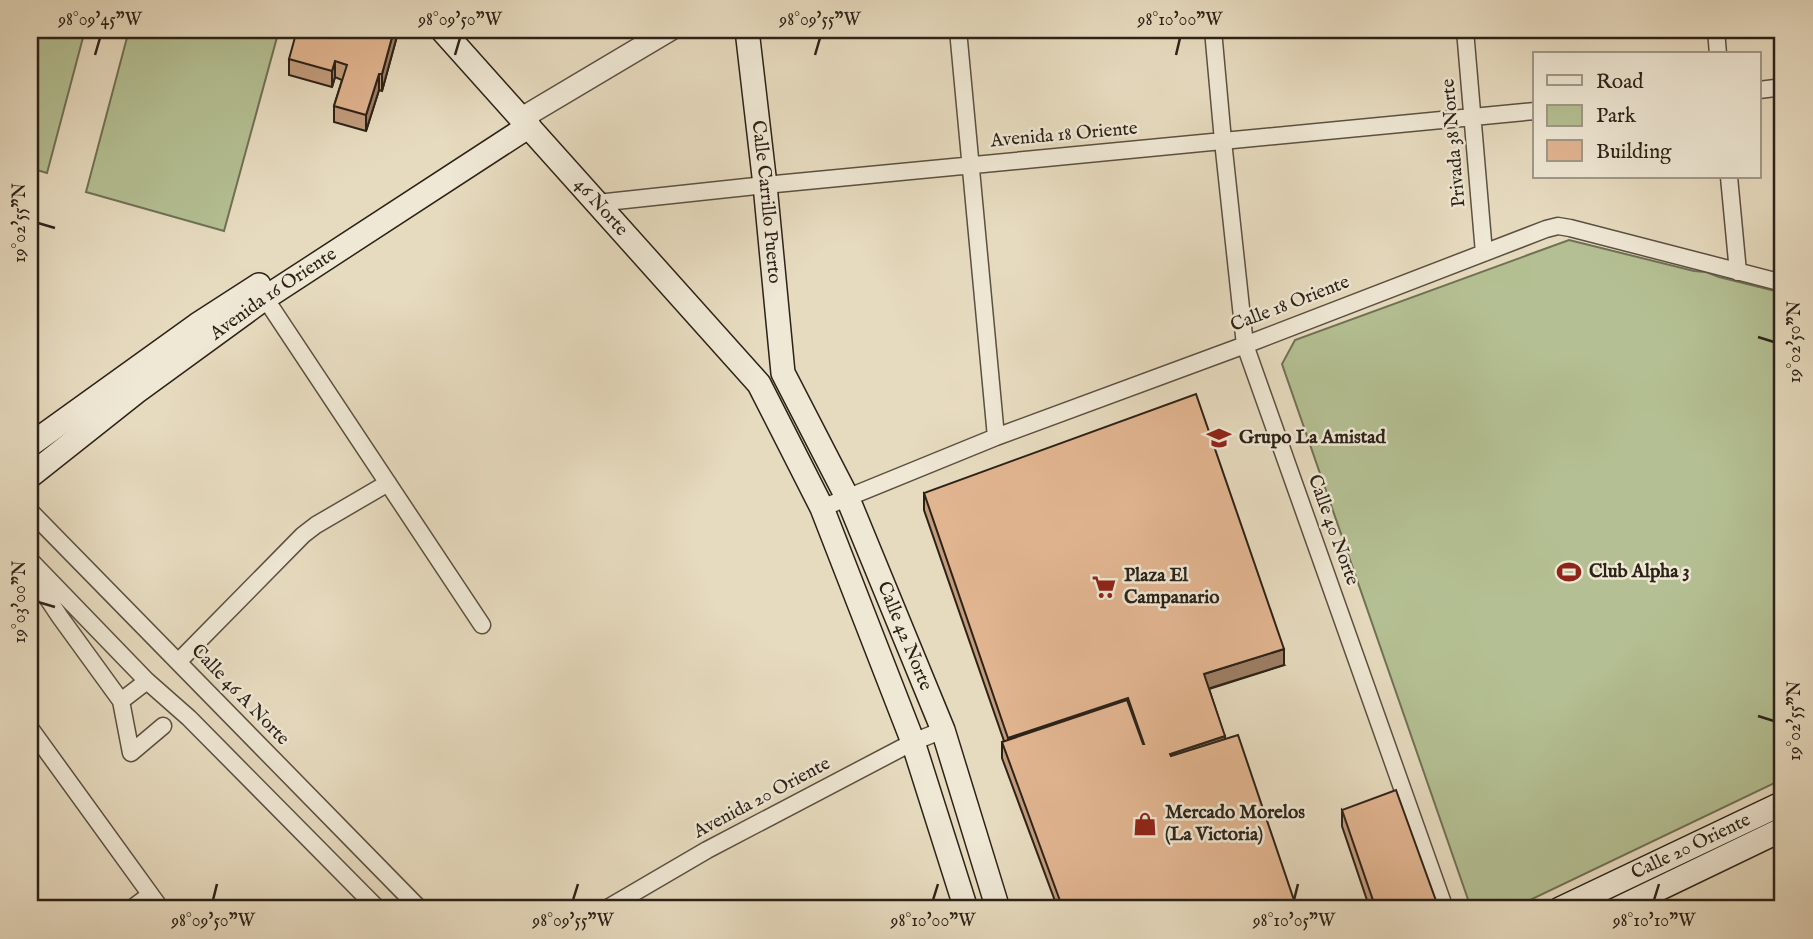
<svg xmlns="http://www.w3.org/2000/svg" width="1813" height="939" font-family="'IM FELL English',serif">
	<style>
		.green { fill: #b4c093; stroke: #707156; stroke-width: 2 }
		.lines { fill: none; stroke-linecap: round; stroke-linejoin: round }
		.minor-casing { stroke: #5b5042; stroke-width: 19 }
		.tertiary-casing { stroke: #5b5042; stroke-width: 24 }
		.secondary-casing { stroke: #2c2218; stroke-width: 26 }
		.minor { stroke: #efe8d5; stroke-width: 16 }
		.tertiary { stroke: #efe8d5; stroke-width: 21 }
		.secondary { stroke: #efe8d5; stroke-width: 23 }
		.wall { fill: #c29c7c; stroke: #2c2218; stroke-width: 2 }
		.shaded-wall { fill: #9e7f65; stroke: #2c2218; stroke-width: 2 }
		.building { fill: #e1b590; stroke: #2c2218; stroke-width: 2 }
		.ticks { fill: none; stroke: #2c2218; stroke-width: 2.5 }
		.labels { text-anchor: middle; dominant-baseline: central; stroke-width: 5; stroke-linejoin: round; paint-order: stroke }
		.street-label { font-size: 19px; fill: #2c2218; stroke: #efe8d5 }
		.poi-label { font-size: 19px; font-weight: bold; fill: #2c2218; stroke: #efe8d5; text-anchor: start }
		.neatline { fill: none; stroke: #2c2218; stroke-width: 2.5 }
		.ticks-label { font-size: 18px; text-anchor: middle; fill: #2c2218 }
	</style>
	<rect width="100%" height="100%" fill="#e7dbbf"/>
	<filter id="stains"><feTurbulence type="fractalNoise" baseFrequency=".00286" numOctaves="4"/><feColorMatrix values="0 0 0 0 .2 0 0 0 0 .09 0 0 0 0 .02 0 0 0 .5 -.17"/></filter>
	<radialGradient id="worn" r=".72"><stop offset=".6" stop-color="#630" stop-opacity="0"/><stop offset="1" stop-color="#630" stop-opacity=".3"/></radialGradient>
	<path class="green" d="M30,30h55l-38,143 -17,-5z
		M129,30h150l-55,201 -138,-39z
		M1569,240l125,31 12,1 13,5 64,16v486l-272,130h-37l-3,-1 -189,-544 13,-24z"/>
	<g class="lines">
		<g class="minor-casing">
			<path id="minor" d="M958,30l38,407
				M1213,30l10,111 22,204 200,564
				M1465,30l19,223
				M1716,30l2,24
				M1759,90l24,-3
				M1729,177l9,95
				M597,203l168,-18 770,-74
				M261,292l221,333
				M822,508l174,-71 249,-92 301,-116 12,-3 12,2 213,55
				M30,511l390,398
				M30,560l117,121 42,37 189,191
				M36,572l8,21 16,24 61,84 10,52 32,-27
				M178,662l125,-127 13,-10 72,-42
				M121,701l26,-20
				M30,728l131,181
				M131,909l19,-14
				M606,909l101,-59 206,-108 30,-12"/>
		</g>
		<g class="tertiary-casing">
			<path id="tertiary" d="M522,118l148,-88"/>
		</g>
		<g class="secondary-casing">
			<g id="secondary">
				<path id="s1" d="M442,30l317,354 63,124 91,234 53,167"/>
				<path id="s2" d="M747,30l18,155 18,188 65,126 95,231 55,179"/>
				<path d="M30,445l167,-120 62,-40"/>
				<path id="s3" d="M30,476l106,-84 129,-94 264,-172"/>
				<path id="s4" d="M1560,909l223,-106"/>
				<path d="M1617,909l166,-80"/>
			</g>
		</g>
		<use href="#minor" class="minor"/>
		<use href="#tertiary" class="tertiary"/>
		<use href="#secondary" class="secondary"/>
	</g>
	<path class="wall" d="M397,30v6l-15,55 -3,-1 -13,41 -32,-9v-16l8,-26 -7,-3 -3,10 -43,-12v-16z
		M924,493l360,172 -75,24 16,49 72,171h-239l-56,-151v-16l2,-1 -80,-231z
		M1342,810l97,99h-69l-28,-83z"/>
	<path class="shaded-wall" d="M394,30h3v6l-15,55v-17z
		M335,61v16l-3,10v-16z
		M379,74v16l-13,41v-16z
		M1284,649v16l-80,25v-16z
		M1128,698v16l-120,40v-16z
		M1225,736v16l-55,19v-17z
		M1104,905v4h-13z"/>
	<path class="building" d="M297,30h97l-12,44h-3l-13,41 -32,-9 13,-41 -12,-4 -3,10 -43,-12z
		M1196,394l88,255 -80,25 21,62 -55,18 1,2 67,-21 59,174h-192l-1,-4 -13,4h-28l-61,-167 125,-42 16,44h1l-16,-46 -120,40 -84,-245z
		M1396,790l43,119h-63l-34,-99z"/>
	<path class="ticks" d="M95,55l5,-17M455,55l5,-17M815,55l5,-17M1176,55l4,-17M38,223l17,5M1758,337l16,5M38,602l17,5M1758,716l16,5M213,900l4,-16M573,900l5,-16M933,900l5,-16M1294,900l4,-16M1654,900l5,-16"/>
	<defs>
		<g id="school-bare" transform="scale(1.89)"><path d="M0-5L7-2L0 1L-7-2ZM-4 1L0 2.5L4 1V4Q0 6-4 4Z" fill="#8f2418" stroke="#efe8d5" stroke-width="2.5" paint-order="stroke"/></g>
		<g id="stadium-bare" transform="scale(1.89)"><path d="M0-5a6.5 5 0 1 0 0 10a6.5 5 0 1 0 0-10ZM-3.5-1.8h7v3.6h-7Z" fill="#8f2418" stroke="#efe8d5" stroke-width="2.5" paint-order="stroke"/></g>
		<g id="supermarket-bare" transform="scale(1.89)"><path d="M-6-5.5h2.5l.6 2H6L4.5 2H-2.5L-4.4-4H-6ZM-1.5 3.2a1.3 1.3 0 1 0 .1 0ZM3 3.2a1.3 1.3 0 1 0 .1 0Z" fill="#8f2418" stroke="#efe8d5" stroke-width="2.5" paint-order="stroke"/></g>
		<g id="shop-bare" transform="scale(1.89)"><path d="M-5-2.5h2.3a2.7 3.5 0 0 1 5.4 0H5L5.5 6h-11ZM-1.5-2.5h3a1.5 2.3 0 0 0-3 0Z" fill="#8f2418" stroke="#efe8d5" stroke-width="2.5" paint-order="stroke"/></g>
	</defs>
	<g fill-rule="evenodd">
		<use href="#school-bare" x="1219" y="438"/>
		<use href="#stadium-bare" x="1569" y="572"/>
		<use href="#supermarket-bare" x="1104" y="587"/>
		<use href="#shop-bare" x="1145" y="824"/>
	</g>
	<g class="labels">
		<g class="street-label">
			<text transform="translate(1064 135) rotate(-5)">Avenida 18 Oriente</text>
			<text transform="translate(1454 143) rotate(-95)">Privada 38 Norte</text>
			<text stroke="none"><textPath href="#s2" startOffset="173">Calle Carrillo Puerto</textPath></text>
			<text stroke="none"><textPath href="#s1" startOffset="238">46 Norte</textPath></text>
			<text stroke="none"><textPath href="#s3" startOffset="304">Avenida 16 Oriente</textPath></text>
			<text transform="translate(1290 304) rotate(-21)">Calle 18 Oriente</text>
			<text transform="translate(1333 530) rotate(70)">Calle 40 Norte</text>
			<text stroke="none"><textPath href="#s2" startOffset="635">Calle 42 Norte</textPath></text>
			<text transform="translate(240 695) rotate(46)">Calle 46 A Norte</text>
			<text transform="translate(762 798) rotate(-28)">Avenida 20 Oriente</text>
			<text stroke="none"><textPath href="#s4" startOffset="145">Calle 20 Oriente</textPath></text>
		</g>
		<g class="poi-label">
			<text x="1239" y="438">Grupo La Amistad</text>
			<text x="1589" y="572">Club Alpha 3</text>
			<text x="1124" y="576">Plaza El<tspan x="1124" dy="22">Campanario</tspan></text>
			<text x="1165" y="813">Mercado Morelos<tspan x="1165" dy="22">(La Victoria)</tspan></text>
		</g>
	</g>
	<rect width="1813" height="939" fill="none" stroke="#e7dbbf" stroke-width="77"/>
	<rect x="1533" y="52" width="228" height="126" fill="#efe8d5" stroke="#a19989" stroke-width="2"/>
	<rect x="1547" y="75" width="35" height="10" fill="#efe8d5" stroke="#a19989" stroke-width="2"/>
	<text x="1596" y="88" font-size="21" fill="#2c2218">Road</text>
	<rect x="1547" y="105" width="35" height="21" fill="#b4c093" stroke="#a19989" stroke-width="2"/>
	<text x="1596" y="122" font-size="21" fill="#2c2218">Park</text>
	<rect x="1547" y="140" width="35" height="21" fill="#e1b590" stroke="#a19989" stroke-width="2"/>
	<text x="1596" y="158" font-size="21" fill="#2c2218">Building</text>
	<rect x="38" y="38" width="1736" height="862" class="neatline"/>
	<g class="ticks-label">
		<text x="100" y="25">98°09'45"W</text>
		<text x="460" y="25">98°09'50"W</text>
		<text x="820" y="25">98°09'55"W</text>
		<text x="1180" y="25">98°10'00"W</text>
		<text transform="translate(19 223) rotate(-90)" y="6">19°02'55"N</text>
		<text transform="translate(1794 342) rotate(-90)" y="6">19°02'50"N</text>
		<text transform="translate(19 602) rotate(-90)" y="6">19°03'00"N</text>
		<text transform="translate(1794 721) rotate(-90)" y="6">19°02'55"N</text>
		<text x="213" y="926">98°09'50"W</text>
		<text x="573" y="926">98°09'55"W</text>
		<text x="933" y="926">98°10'00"W</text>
		<text x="1294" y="926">98°10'05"W</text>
		<text x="1654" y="926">98°10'10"W</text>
	</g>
	<rect width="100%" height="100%" filter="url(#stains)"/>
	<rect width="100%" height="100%" fill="url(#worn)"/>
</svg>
